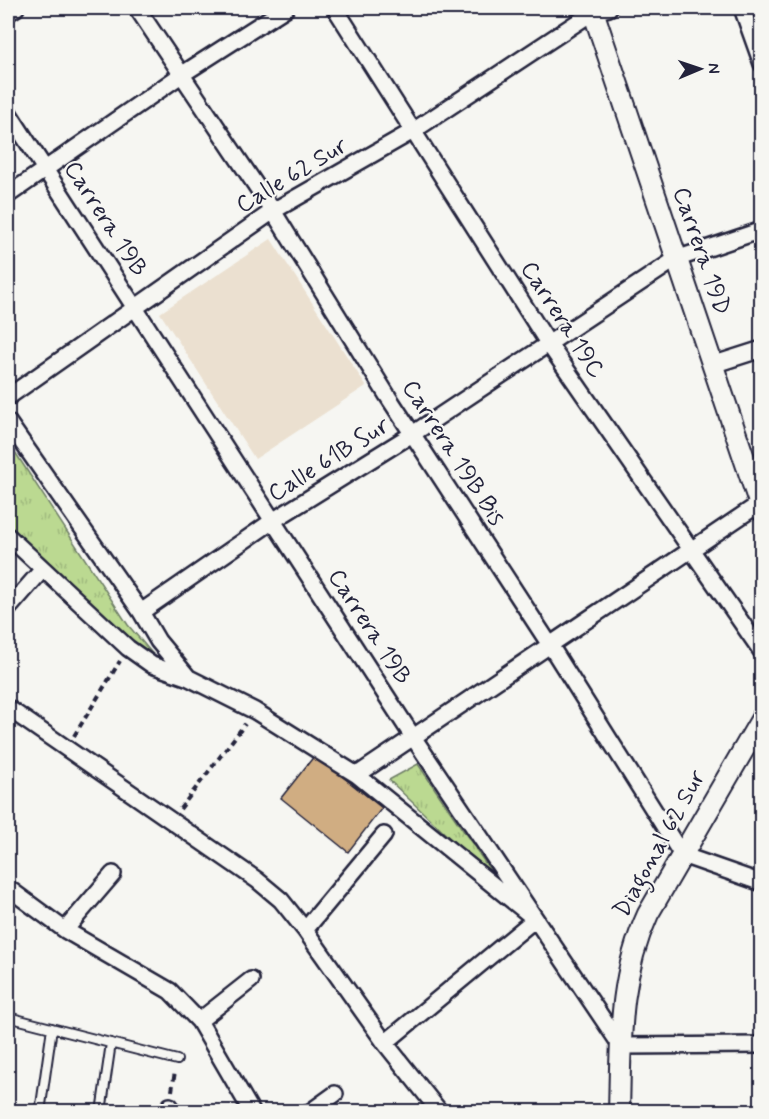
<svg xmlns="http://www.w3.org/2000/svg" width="769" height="1119" font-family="Mynerve,sans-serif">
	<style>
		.built { fill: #ebe0d0 }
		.park { fill: url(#park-tufts); stroke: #6e7e66; stroke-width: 1.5 }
		.building { fill: #d0ad82; stroke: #22223b; stroke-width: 1.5 }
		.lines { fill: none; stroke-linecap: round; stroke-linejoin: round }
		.service-casing { stroke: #22223b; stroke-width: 12 }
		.minor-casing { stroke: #22223b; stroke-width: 20 }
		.tertiary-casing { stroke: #22223b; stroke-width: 24 }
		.path { stroke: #22223b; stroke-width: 4; stroke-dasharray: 6 4.5; stroke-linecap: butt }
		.service { stroke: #f6f6f2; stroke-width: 8 }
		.minor { stroke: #f6f6f2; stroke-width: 15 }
		.tertiary { stroke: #f6f6f2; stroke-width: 20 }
		.labels { text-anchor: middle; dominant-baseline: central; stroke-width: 4.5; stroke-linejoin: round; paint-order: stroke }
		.street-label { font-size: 24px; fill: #22223b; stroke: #f6f6f2 }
	</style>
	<defs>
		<pattern id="park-tufts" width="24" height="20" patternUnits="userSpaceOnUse" patternTransform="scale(1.5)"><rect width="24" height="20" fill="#bbd991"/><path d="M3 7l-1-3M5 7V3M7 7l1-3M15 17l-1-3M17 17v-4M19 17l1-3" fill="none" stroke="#a0ba7e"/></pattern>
	</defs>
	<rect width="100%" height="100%" fill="#f6f6f2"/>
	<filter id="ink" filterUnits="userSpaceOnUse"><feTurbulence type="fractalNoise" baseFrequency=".0167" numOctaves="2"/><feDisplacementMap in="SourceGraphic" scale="12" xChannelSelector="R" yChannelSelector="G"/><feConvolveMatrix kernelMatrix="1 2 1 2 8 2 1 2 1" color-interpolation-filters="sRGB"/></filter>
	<g filter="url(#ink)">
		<path class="built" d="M271,239l95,147 -111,73 -95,-146z"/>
		<path class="park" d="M11,446l117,179 28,33 -24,-17 -124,-115v-78z
			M418,764l85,125 -114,-109z"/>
		<path class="building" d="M315,755l67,53 -34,44 -67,-54z"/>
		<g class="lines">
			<g class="service-casing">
				<path id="service" d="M8,1017l169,43
					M40,1112l12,-84
					M101,1112l10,-69"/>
			</g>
			<g class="minor-casing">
				<path id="minor" d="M137,8l136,203 114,184 163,250 132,210 80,28
					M335,8l213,335 214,309
					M742,8l20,56
					M8,13l8,-5
					M8,112l405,625 208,309 141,-1
					M8,195l173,-120 105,-67
					M712,365l50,-16
					M8,397l265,-186 140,-80 180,-119 16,-4
					M8,422l133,190 17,29 29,35
					M8,536l120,112 24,17 37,13 66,33 102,64 178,144 -150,124
					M8,609l35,-40
					M141,612l133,-92 140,-87 262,-174 86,-29
					M8,708l249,172 24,20 24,30 80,113 55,69
					M357,775l402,-271
					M8,888l57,42 105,61 29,30 53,91
					M65,930l48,-56
					M305,930l79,-95
					M199,1021l52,-41
					M169,1112l1,-6
					M310,1112l25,-18"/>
			</g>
			<g class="tertiary-casing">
				<path id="tertiary" d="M592,8l170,503
					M619,1112c2,-71 -1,-133 29,-198l114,-196"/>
			</g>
			<path class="path" d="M74,736l46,-75
				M180,809l65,-85
				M8,927v10
				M172,1091l3,-20"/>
			<use href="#service" class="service"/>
			<use href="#minor" class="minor"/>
			<use href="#tertiary" class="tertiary"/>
		</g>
	</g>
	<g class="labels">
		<g class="street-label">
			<text transform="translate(292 176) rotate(-31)">Calle 62 Sur</text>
			<text transform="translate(105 219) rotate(57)">Carrera 19B</text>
			<text transform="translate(701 251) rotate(71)">Carrera 19D</text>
			<text transform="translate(562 320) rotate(57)">Carrera 19C</text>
			<text transform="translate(453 453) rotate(57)">Carrera 19B Bis</text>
			<text transform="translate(329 460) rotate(-32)">Calle 61B Sur</text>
			<text transform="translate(369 627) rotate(57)">Carrera 19B</text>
			<text transform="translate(660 844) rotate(-61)">Diagonal 62 Sur</text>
		</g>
	</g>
	<rect width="769" height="1119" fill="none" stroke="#f6f6f2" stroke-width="30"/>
	<rect x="15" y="15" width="739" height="1089" fill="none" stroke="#22223b" stroke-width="2" filter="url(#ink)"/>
	<g transform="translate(700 69) rotate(88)" stroke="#f6f6f2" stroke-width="4.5" paint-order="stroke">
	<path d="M0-4.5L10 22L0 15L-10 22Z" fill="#22223b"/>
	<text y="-9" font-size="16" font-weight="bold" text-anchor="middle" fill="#22223b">N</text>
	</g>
</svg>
